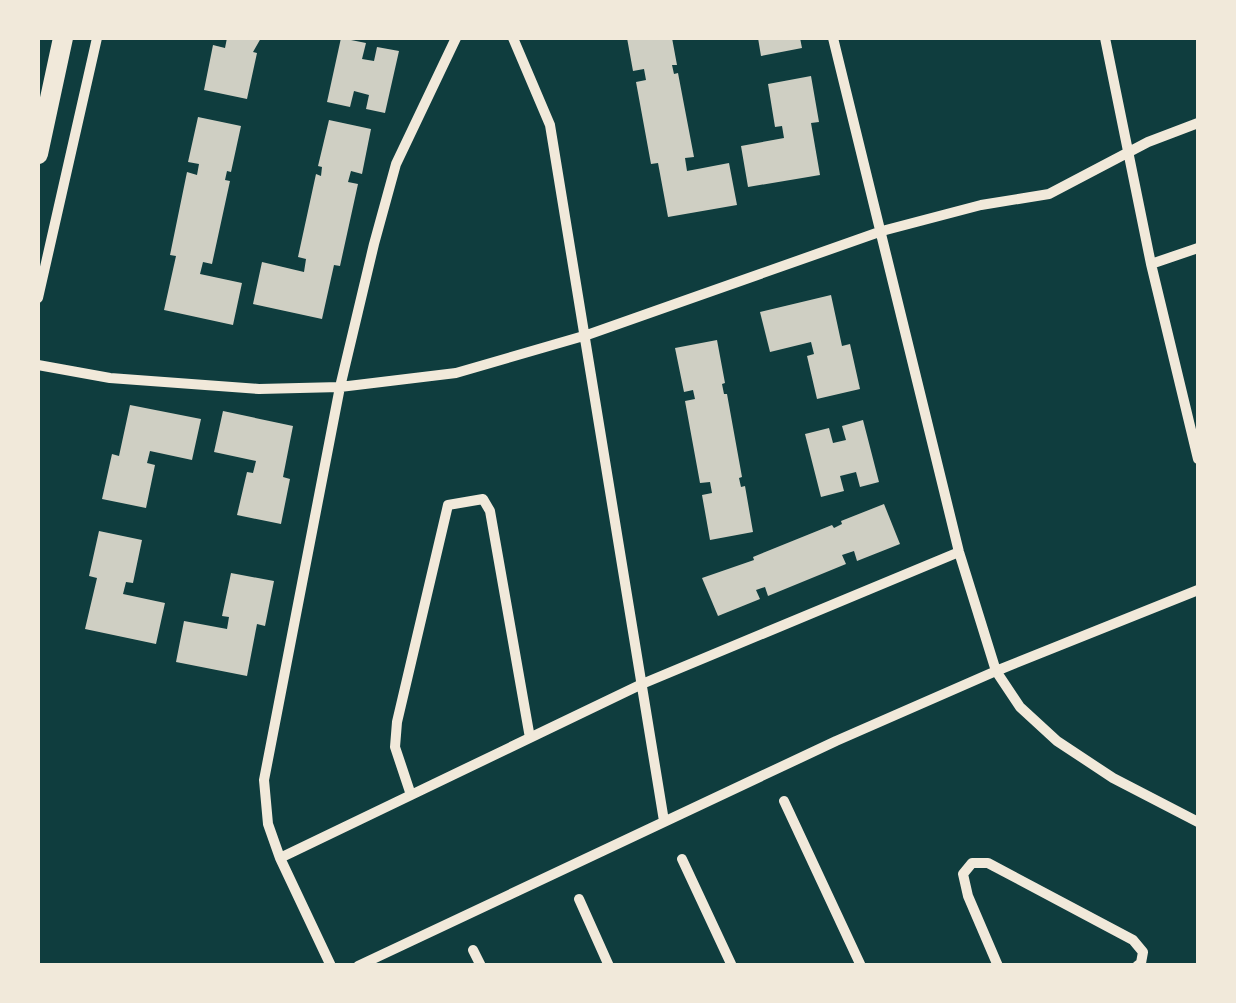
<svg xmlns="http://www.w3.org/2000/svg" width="1236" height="1003" font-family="Inter,sans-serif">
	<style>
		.building { fill: #cfcfc3 }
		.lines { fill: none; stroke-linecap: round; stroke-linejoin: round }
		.minor { stroke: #f1e9da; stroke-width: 10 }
		.primary { stroke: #f1e9da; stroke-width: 20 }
	</style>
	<rect width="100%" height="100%" fill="#0f3d3e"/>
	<path class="building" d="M227,38h34l-8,14 4,1 -10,46 -43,-9 9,-45 12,3z
		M341,38l25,5 -4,16 12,2 3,-14 22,4 -14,62 -19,-4 3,-14 -15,-4 -4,16 -23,-5z
		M627,38h45l5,27h-5l2,9 4,-1 16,84 -9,1 2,13 42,-8 8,42 -69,12 -10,-54 -7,1 -15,-82 10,-2 -2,-11 -11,2z
		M758,38h42l2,10 -41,8z
		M811,76l8,46 -8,1 9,52 -72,12 -7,-41 43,-8 -2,-12 -7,1 -7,-43z
		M198,117l43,9 -10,46 -4,-1 -2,9 5,1 -18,83 -9,-2 -3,12 42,9 -9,42 -69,-15 12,-54 -6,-1 17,-83 10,3 2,-11 -11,-2z
		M329,120l42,9 -9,45 -11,-3 -3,11 10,2 -18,82 -6,-1 -12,54 -69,-15 9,-42 42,10 2,-13 -8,-2 18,-83 5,2 1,-9 -4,-1z
		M831,295l11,51 8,-2 10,45 -43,10 -10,-43 7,-2 -3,-12 -41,10 -10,-40z
		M717,340l8,43 -3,1 2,10h3l15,83 -3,1 2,9 4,-1 8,46 -43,8 -8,-45 10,-2 -2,-11 -10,1 -15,-82 10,-2 -2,-9 -9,2 -9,-44z
		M130,405l71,14 -9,41 -42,-9 -3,12 8,2 -9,43 -44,-9 10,-45 7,2z
		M223,411l70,15 -10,51 7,2 -9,45 -44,-9 10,-43 6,1 3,-12 -42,-9z
		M863,420l16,62 -19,5 -4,-15 -16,4 4,15 -23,6 -16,-63 24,-6 4,15 13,-3 -4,-14z
		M884,504l16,40 -43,17 -3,-10 -12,4 4,9 -78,32 -3,-9 -9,3 4,9 -42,17 -16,-38 52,-18 -1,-3 79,-32 2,3 8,-4 -1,-3z
		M99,531l43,9 -9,43 -7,-1 -3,12 42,9 -9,41 -71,-15 12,-51 -8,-2z
		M231,573l43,8 -9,45 -8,-2 -10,52 -71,-14 8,-41 43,8 2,-12 -7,-1z"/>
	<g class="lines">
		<path class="minor" d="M513,38l37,87 114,696
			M833,38l126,514 37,119 24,36 37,34 56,37 85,44
			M1105,38l46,226 47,195
			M1151,264l47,-16
			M38,298l59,-260
			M38,365l72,13 149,11 81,-2 116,-14 131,-38 295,-104 99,-26 68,-11 99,-52 50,-19
			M411,795l-16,-48 2,-25 51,-217 35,-6 7,12 40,227
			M784,801l77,165
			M280,858l362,-174 317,-132
			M682,859l50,107
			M579,899l30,67
			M473,950l8,16
			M331,966l-51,-108 -12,-34 -4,-44 76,-393 34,-143 22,-80 60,-126
			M358,966l478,-225 160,-70 202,-81
			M998,966l-30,-70 -5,-22 9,-11h16l145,77 10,12 -2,11 -4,3"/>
		<path class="primary" d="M38,154l25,-116"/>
	</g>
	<rect width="1236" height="1003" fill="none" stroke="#f1e9da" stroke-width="80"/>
</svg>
